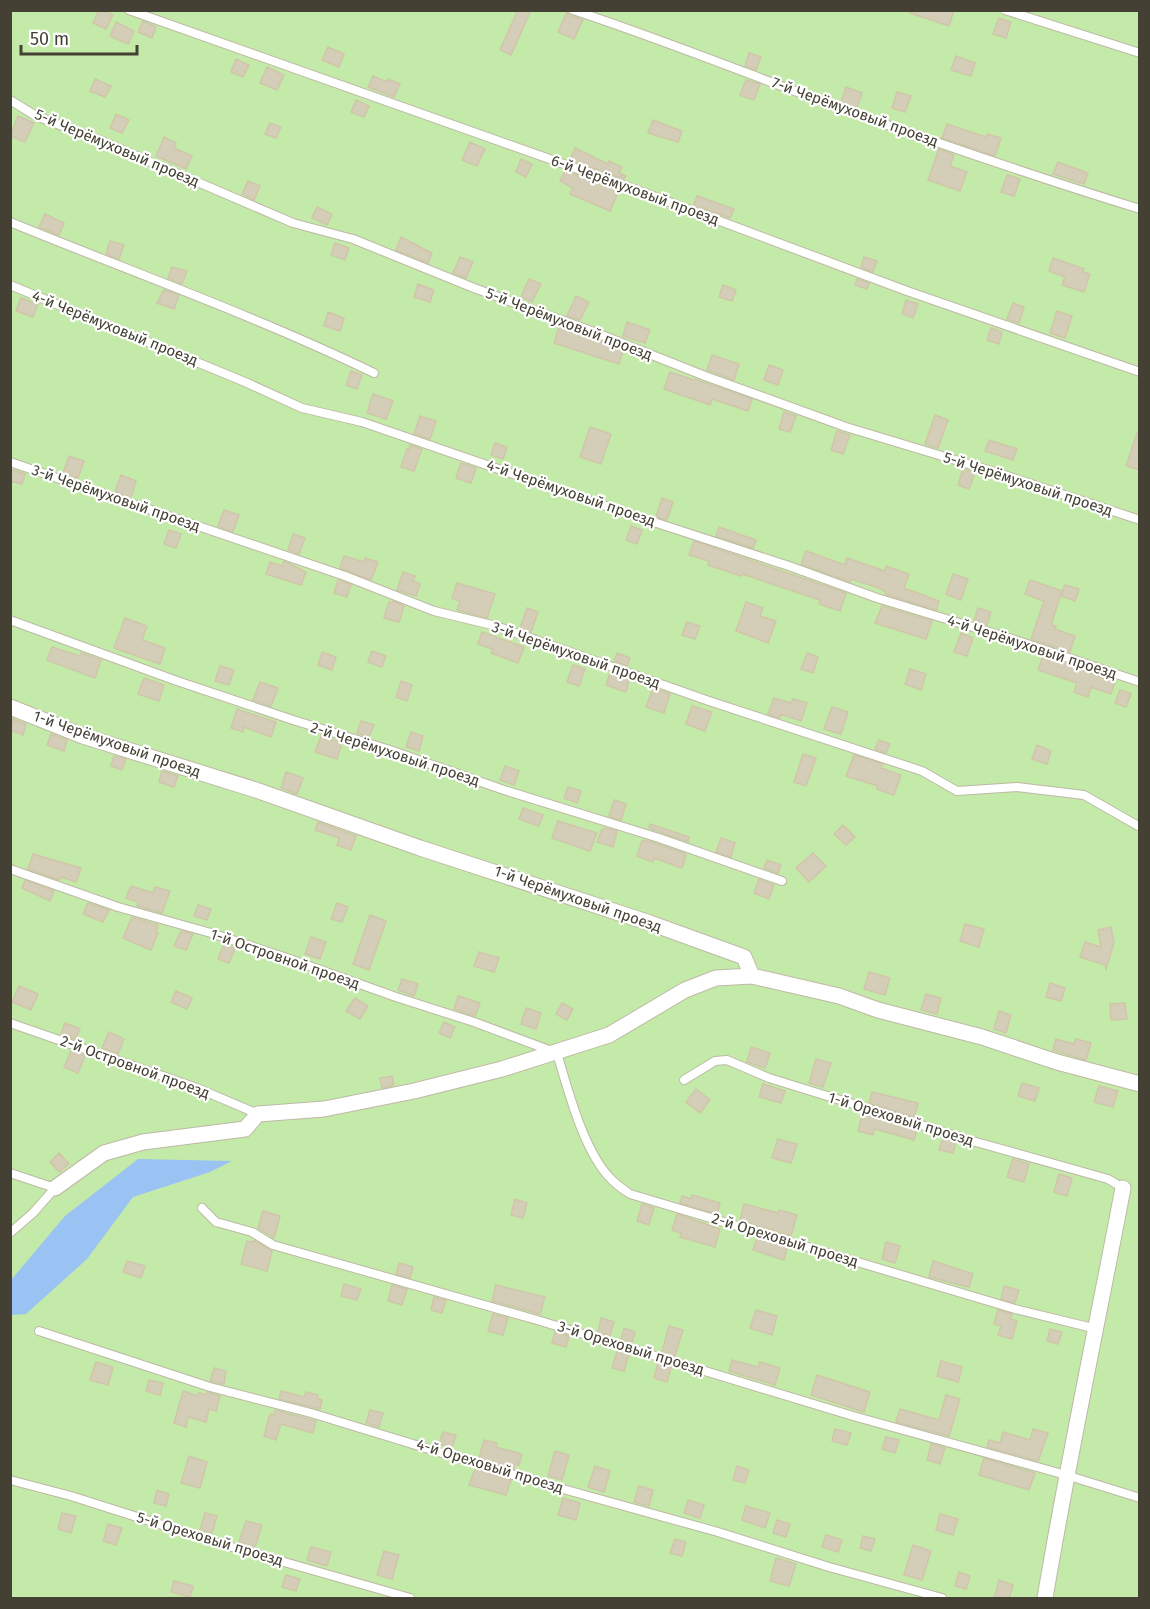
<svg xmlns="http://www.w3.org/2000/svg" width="1150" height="1609" font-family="'Fira Sans',sans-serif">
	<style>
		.green { fill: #c3eaa8 }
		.water { fill: #9ac3f4 }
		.building { fill: #d4cdb7; stroke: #d0c6aa; stroke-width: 1.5 }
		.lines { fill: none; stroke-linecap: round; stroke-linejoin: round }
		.lane-casing { stroke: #beb9a5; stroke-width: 10 }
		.street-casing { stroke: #beb9a5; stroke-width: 17 }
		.lane { stroke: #fff; stroke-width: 8 }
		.street { stroke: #fff; stroke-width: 15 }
		.labels { text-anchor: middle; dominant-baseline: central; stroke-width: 4.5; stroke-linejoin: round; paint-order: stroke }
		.street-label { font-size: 15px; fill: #444033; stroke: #fff }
	</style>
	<rect width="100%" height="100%" fill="#f2f0e2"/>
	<path class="green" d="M11,11h1128v1587h-1128z"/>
	<path class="water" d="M138,1159l94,2 -22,11 -77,25 -46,62 -61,55 -15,1v-35l54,-64z"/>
	<path class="building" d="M99,10l14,5 -7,14 -13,-6z
		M518,10h13l-20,45 -11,-5z
		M911,10h43l-5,16 -39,-13z
		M567,12l4,4 12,4 -9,19 -16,-7z
		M999,18l12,4 -5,16 -13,-4z
		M143,21l13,6 -4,11 -14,-6z
		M116,22l18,9 -6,13 -18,-8z
		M328,47l16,7 -5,13 -17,-7z
		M749,53l12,4 -5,13 -11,-4z
		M956,56l19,7 -4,13 -20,-6z
		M236,59l13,6 -6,12 -12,-5z
		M267,67l17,8 -7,15 -17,-7z
		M373,76l14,6 1,-3 12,5 -6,13 -26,-10z
		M95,79l16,7 -6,11 -15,-6z
		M746,80l14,4 -6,16 -14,-5z
		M846,87l16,6 -5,15 -16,-6z
		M897,92l14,4 -6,16 -13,-4z
		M356,100l13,6 -5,11 -13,-5z
		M116,114l13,6 -7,13 -12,-5z
		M18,116l16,7 -9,19 -15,-6z
		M653,120l29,11 -4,11 -30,-9z
		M270,123l11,4 -5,11 -11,-4z
		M947,124l39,13 1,-3 14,4 -6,18 -53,-18z
		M164,137l12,6 -2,5 18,8 -6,13 -30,-13z
		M470,142l15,7 -8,17 -15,-6z
		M575,148l33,16 1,-3 13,6 -3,6 7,3 -2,3 -54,-19z
		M939,149l15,6 -4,11 17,6 -7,19 -32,-11z
		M521,159l11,5 -6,13 -10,-5z
		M1058,162l30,11 -4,11 -31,-10z
		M565,171l54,19 -9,21 -40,-17 3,-6 -13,-7z
		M1007,175l13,4 -6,17 -13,-4z
		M248,181l12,5 -6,14 -12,-6z
		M697,196l37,13 -4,9 -36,-13z
		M317,207l15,7 -5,11 -15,-7z
		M45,214l19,9 -5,12 -20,-8z
		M401,237l31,16 -4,10 -32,-13z
		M110,241l14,4 -5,14 -13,-5z
		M335,243l14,5 -4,12 -14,-5z
		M460,257l13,5 -7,16 -13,-5z
		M864,257l13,4 -4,11 -12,-5z
		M1053,258l31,11 -1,3 7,2 -6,18 -22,-7 3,-8 -16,-6z
		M172,267l15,4 -5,13 -14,-6z
		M529,279l12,5 -9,18 -11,-5z
		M857,279l12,4 -2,6 -12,-4z
		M418,284l16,6 -4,12 -16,-5z
		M723,285l13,5 -4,11 -13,-4z
		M164,290l15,5 -5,14 -17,-6z
		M576,296l13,6 -9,18 -13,-4z
		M21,298l17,6 -5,13 -17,-6z
		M906,300l12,4 -5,14 -11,-4z
		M1013,303l11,4 -5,16 -12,-4z
		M1057,311l15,5 -7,22 -15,-5z
		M328,312l16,6 -4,13 -16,-5z
		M627,322l23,8 -5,13 -22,-7z
		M559,327l64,23 -4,14 -65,-21z
		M991,328l11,4 -3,12 -12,-4z
		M712,355l27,9 -5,16 -27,-10z
		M769,365l14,5 -5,15 -14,-5z
		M351,371l11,4 -5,14 -11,-4z
		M670,372l24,8 1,-1 57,20 -4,12 -36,-12 -2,6 -46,-16z
		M373,394l20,7 -7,18 -19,-6z
		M784,412l12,4 -6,16 -11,-3z
		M935,415l13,5 -10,28 -13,-4z
		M420,416l16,5 -6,18 -16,-5z
		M590,427l21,7 -10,30 -21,-7z
		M837,431l13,4 -7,19 -12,-4z
		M1137,433l3,1v36l-14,-4z
		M989,440l28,9 -4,11 -28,-9z
		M495,443l12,4 -4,12 -12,-4z
		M410,445l12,4 -8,22 -13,-4 6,-18 2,1z
		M69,456l15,5 -6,17 -15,-5z
		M461,463l15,5 -5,15 -15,-5z
		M10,469l15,5 -3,10 -12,-3z
		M963,469l12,4 -6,16 -11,-4z
		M121,475l15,6 -5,16 -16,-5z
		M662,498l11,4 -6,18 -11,-3z
		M224,510l15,5 -6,17 -15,-6z
		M631,526l11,4 -5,14 -11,-4z
		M719,527l37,13 -3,8 -37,-12z
		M169,530l12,4 -5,14 -12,-4z
		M293,534l12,4 -6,16 -11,-4z
		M694,541l152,52 -6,18 -21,-7 1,-4 -78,-26 -1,2 -33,-11 1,-4 -20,-6z
		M806,551l39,14 2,-7 38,13 1,-5 23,8 -5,14 35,13 -3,9 -51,-16 1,-2 -7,-4 -28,-9 -1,3 -49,-18z
		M344,556l20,6 1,-4 13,4 -7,18 -31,-12z
		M284,561l22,11 -5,13 -35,-11 4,-12 12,4z
		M403,572l12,4 -2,5 7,3 -4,12 -19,-6z
		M953,574l15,5 -7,21 -15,-6z
		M338,580l13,5 -4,12 -13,-4z
		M1030,580l32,11 -11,34 5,1 -1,3 20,7 -5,16 -39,-13 13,-38 -19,-7z
		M457,583l38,11 -8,24 -30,-8 3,-9 -8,-3z
		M1065,585l14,4 -4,12 -14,-5z
		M393,601l11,5 -5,16 -15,-4 5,-16 4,1z
		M746,602l17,6 -3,8 16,5 -8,22 -32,-12z
		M882,606l50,15 -6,18 -51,-16z
		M527,608l11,4 -7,20 -11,-4z
		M978,608l13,4 -4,13 -13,-4z
		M125,618l22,8 -5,14 23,8 -5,16 -46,-16z
		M687,622l13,4 -5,13 -13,-4z
		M482,632l42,15 -6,16 -27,-10 2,-4 -15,-5z
		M961,633l12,5 -6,18 -13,-4z
		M52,647l28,9 1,-3 20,7 -6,18 -48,-18z
		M372,651l14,5 -4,11 -14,-5z
		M322,652l14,5 -4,13 -14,-5z
		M617,653l13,5 -3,8 -13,-5z
		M807,653l11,4 -5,16 -12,-4z
		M1043,656l72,26 -4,12 -20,-7 -3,10 -14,-5 3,-9 -39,-13z
		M573,665l12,4 -6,17 -12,-4z
		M220,666l14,4 -5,15 -14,-4z
		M910,669l16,5 -5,16 -16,-6z
		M610,673l19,8 -3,11 -20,-7z
		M144,678l20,7 -5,16 -21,-7z
		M401,681l11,4 -5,16 -11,-4z
		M260,682l18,6 -7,18 -18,-6z
		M653,688l17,6 -6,19 -18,-6z
		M1120,690l11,4 -5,13 -11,-4z
		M774,698l17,5 2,-4 14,4 -6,18 -20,-7 -1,4 -12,-4z
		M692,706l20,6 -7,19 -19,-7z
		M832,707l16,5 -7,22 -17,-5z
		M237,709l39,13 -5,15 -27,-10 -1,5 -12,-4z
		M13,719l13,5 -3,11 -13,-5z
		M361,721l13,4 -5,12 -12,-4z
		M411,732l12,4 -4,15 -13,-4z
		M51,734l16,6 -3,11 -17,-6z
		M321,736l21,7 -5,16 -22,-7z
		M879,740l11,4 -4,9 -11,-4z
		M1037,745l14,6 -4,13 -15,-5z
		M803,754l13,4 -10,28 -12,-4z
		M854,755l29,9 -2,4 20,7 -7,20 -17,-6 1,-3 -32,-10z
		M114,756l12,3 -4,11 -11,-4z
		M505,766l14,5 -5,14 -14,-5z
		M162,771l16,5 -4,11 -15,-5z
		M286,772l17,6 -6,16 -16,-6z
		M568,787l13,4 -4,12 -13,-5z
		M614,800l12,4 -5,16 -12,-4z
		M523,808l20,7 -4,11 -20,-7z
		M558,821l39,12 -7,18 -38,-13z
		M318,822l38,14 -5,14 -14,-5 2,-7 -24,-8z
		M650,824l39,13 -1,5 -39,-14z
		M843,825l12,12 -9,8 -12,-11z
		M605,828l12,3 -4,16 -16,-5 5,-13 2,1z
		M721,838l14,5 -4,14 -15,-5z
		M645,840l39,13 2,2 -4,13 -28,-10 -1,4 -16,-6 5,-15z
		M813,853l13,13 -17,16 -13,-14z
		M33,854l48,14 -5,14 -15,-5 -2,3 -31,-11z
		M767,860l14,5 -3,8 -14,-5z
		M759,879l15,6 -5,14 -15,-6z
		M25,880l29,11 -4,10 -28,-13z
		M131,886l22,7 2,-6 15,4 -8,22 -25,-7 1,-4 -12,-4z
		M88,903l21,7 -6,12 -20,-8z
		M337,903l11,4 -6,15 -11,-3z
		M198,905l13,4 -4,11 -13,-4z
		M370,915l16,6 -17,49 -16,-6z
		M132,917l26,8 -2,7 2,1 -7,17 -28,-12z
		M965,924l19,5 -5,18 -19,-6z
		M1111,927l3,16 -8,26 -1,-4 -25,-8 5,-15 16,5 -3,-17z
		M181,931l12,3 -7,16 -12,-4z
		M311,937l15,5 -6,17 -15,-5z
		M224,944l11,5 -6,14 -11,-4z
		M479,952l20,6 -5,14 -20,-6z
		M869,972l21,6 -5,17 -21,-6z
		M402,979l16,5 -4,12 -16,-6z
		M1050,983l15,5 -4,13 -15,-4z
		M19,986l19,8 -7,16 -19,-8z
		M176,991l16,7 -5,11 -16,-7z
		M926,994l15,4 -4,16 -16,-4z
		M458,996l22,7 -5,13 -21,-7z
		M355,998l13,8 -8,13 -14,-8z
		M562,1003l11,6 -6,11 -11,-6z
		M1125,1003l2,16 -16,1 -1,-16z
		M526,1008l15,5 -5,16 -15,-5z
		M999,1011l12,4 -5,18 -12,-4z
		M444,1022l11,5 -5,11 -11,-5z
		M65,1023l15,6 -5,10 -14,-5z
		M109,1032l15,7 -6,15 -16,-6z
		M1056,1039l18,5 2,-5 15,4 -5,17 -33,-10z
		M751,1047l19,6 -5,15 -18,-6z
		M71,1051l14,5 -7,17 -14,-6z
		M816,1059l15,4 -8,24 -14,-4z
		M392,1076l2,9 -12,3 -2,-10z
		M1022,1083l17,5 -4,13 -17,-5z
		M763,1084l22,7 -4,12 -22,-6z
		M1099,1086l19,5 -5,16 -19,-5z
		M696,1089l14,11 -10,13 -14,-11z
		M872,1092l46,11 -4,14 -45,-14z
		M865,1114l52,16 -3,10 -39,-11 -2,6 -15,-4 3,-12h3z
		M943,1138l13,4 -3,11 -14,-3z
		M778,1139l19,5 -6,19 -19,-5z
		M59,1153l10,11 -10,8 -9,-10z
		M1013,1159l16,5 -5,18 -17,-5z
		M1059,1174l13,4 -5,18 -13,-4z
		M692,1195l28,8 -3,11 -37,-11 2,-7 9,3z
		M515,1199l12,4 -4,15 -12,-3z
		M642,1204l12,4 -5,17 -12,-4z
		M744,1204l34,9 1,-3 18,5 -6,21 -51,-16z
		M263,1211l17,5 -6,22 -16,-10z
		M677,1214l43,15 -5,18 -35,-10 1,-4 -9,-3z
		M757,1238l30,9 -3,13 -31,-10z
		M254,1240l18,11 -5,20 -26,-7 6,-23 6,1z
		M886,1242l14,4 -5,17 -13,-4z
		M127,1261l18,5 -4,12 -18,-6z
		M933,1261l40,13 -4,13 -40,-10z
		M399,1263l14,4 -3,11 -14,-4z
		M344,1284l17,5 -4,11 -16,-4z
		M392,1285l15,4 -5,16 -14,-4z
		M496,1285l49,12 -5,17 -48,-13z
		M1004,1286l15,4 -4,13 -14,-4z
		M434,1297l12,3 -4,13 -11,-3z
		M756,1310l21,6 -5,19 -22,-7z
		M998,1310l14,4 -2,5 7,2 -5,18 -14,-4 3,-9 -7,-2z
		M493,1314l15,4 -5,17 -15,-4z
		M601,1318l13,4 -4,14 -12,-4z
		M669,1326l14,4 -8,26 -13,-4z
		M624,1328l11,4 -3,11 -11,-4z
		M1050,1329l12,3 -4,12 -11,-3z
		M555,1332l14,4 -3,11 -14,-4z
		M617,1351l12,3 -5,17 -12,-3z
		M732,1360l26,7 2,-5 20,6 -5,17 -46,-14z
		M941,1361l21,6 -4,15 -21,-6z
		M96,1362l17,5 -5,18 -18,-5z
		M658,1363l13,4 -4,15 -13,-4z
		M214,1368l12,3 -2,13 -14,-3z
		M817,1375l53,17 -6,20 -53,-17z
		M149,1380l14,3 -3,12 -14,-4z
		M183,1391l15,5 1,-3 7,2 1,-3 13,4 -4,15 -7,-2 -3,13 -18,-5 -2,10 -12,-4z
		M281,1391l23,6 2,-5 12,3 -1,3 5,2 -2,9 -41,-10z
		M946,1395l14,4 -11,37 -53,-14 4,-13 39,11z
		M275,1410l41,11 -3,12 -32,-9 -5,16 -12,-4 6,-22 4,1z
		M370,1410l13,3 -4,14 -13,-4z
		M835,1429l16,4 -4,12 -15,-4z
		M1033,1429l15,4 -10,28 -51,-14 2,-7 11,3 3,-11 27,8z
		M443,1432l13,3 -4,13 -13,-4z
		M886,1437l13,3 -4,13 -13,-4z
		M484,1440l13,3 -1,4 26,7 -3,11 -4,-1 -1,5 -35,-11z
		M931,1444l14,4 -5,16 -13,-4z
		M555,1451l14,4 -7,25 -14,-4z
		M189,1456l18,6 -7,26 -19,-5z
		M984,1458l51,15 -6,17 -50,-15z
		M595,1466l15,5 -6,21 -16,-5z
		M737,1466l12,4 -4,13 -12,-3z
		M475,1469l36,11 -5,15 -37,-10z
		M639,1486l14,4 -4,16 -15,-4z
		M157,1490l12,4 -3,12 -12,-3z
		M563,1498l17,5 -4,17 -18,-5z
		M688,1500l16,5 -4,13 -16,-5z
		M746,1506l24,7 -5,15 -23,-8z
		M62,1513l14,3 -5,17 -13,-4z
		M205,1513l12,3 -5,17 -12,-3z
		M940,1514l18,5 -5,16 -17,-5z
		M777,1520l13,4 -4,13 -13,-4z
		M246,1521l16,4 -7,22 -16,-5z
		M108,1524l14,4 -6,17 -13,-4z
		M826,1535l16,5 -4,12 -16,-5z
		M863,1536l12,3 -4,12 -11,-3z
		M675,1539l11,3 -4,14 -12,-3z
		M913,1545l18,6 -9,29 -18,-5z
		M311,1547l20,5 -4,14 -20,-6z
		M384,1551l15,4 -7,24 -15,-4z
		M776,1558l20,6 -7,22 -19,-5z
		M959,1572l11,4 -4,13 -11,-3z
		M286,1575l14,4 -4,12 -14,-4z
		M999,1580l14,5 -4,14h-15z
		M174,1581l19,5 -3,11 -19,-5z"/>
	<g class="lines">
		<g class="lane-casing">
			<path id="lane" d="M129,10l508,180 270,101 233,81
				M573,10c94,31 185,68 278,102 95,34 192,67 289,97
				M1005,10l135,43
				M10,100l26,16 66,25 191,82 60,16 121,49 120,44 111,44 141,51 149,45 145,48
				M10,222c122,50 246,94 364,151
				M10,285l235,97 57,26 60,14 264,91 163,53 88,32 132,40 131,44
				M10,462l335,114 89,35 62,15 213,75 213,70 35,20 60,-4 67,8 56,32
				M10,620l167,61 116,39 97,30 114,40 155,48 123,43
				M10,869l108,38 93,26 76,25 109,39 78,25 83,31c11,37 27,100 55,127 5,5 12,10 18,14l385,115 82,20
				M10,1023l187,65 61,26
				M684,1080l31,-19 12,-1 42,18 207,64 132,37 15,9
				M10,1173l45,15 -22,25 -23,20
				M202,1208l14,14 36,10 21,13 264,75 316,96 213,59 74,23
				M39,1331l171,56 101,26 216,66 191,53 111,35 113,31
				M10,1480l61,16 154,49 185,53"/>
		</g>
		<g class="street-casing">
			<path id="street" d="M10,707l73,29 173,54 164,58 230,75 94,34 8,19 87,20 39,14 104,27 75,25 83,22
				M55,1188l49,-35 39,-11 102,-13 13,-15 66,-5 90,-18 88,-22 107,-34 76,-45 31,-12 36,-2
				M1045,1598c23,-137 52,-273 78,-410"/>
		</g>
		<use href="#lane" class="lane"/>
		<use href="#street" class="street"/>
	</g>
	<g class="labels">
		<g class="street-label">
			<text transform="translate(855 112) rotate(20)">7-й Черёмуховый проезд</text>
			<text transform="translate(117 148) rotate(23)">5-й Черёмуховый проезд</text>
			<text transform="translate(635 190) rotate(20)">6-й Черёмуховый проезд</text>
			<text transform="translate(569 324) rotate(21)">5-й Черёмуховый проезд</text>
			<text transform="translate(115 328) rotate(22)">4-й Черёмуховый проезд</text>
			<text transform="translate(1028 484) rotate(18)">5-й Черёмуховый проезд</text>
			<text transform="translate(571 493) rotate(19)">4-й Черёмуховый проезд</text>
			<text transform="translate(116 498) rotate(19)">3-й Черёмуховый проезд</text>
			<text transform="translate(1032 647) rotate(18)">4-й Черёмуховый проезд</text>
			<text transform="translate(576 655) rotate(19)">3-й Черёмуховый проезд</text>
			<text transform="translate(117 744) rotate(19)">1-й Черёмуховый проезд</text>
			<text transform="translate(395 754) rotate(18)">2-й Черёмуховый проезд</text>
			<text transform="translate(578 899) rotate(19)">1-й Черёмуховый проезд</text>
			<text transform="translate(285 959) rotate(19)">1-й Островной проезд</text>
			<text transform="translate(135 1067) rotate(20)">2-й Островной проезд</text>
			<text transform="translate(901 1119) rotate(17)">1-й Ореховый проезд</text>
			<text transform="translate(785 1240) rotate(17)">2-й Ореховый проезд</text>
			<text transform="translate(631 1348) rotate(17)">3-й Ореховый проезд</text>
			<text transform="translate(490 1466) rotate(17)">4-й Ореховый проезд</text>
			<text transform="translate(210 1539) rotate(17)">5-й Ореховый проезд</text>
		</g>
	</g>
	<rect width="1150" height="1609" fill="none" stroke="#444033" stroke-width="24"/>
	<path d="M21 45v9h116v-9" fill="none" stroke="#444033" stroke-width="3"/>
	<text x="30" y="45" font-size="18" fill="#444033" stroke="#ffffff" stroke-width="4.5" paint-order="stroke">50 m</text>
</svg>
